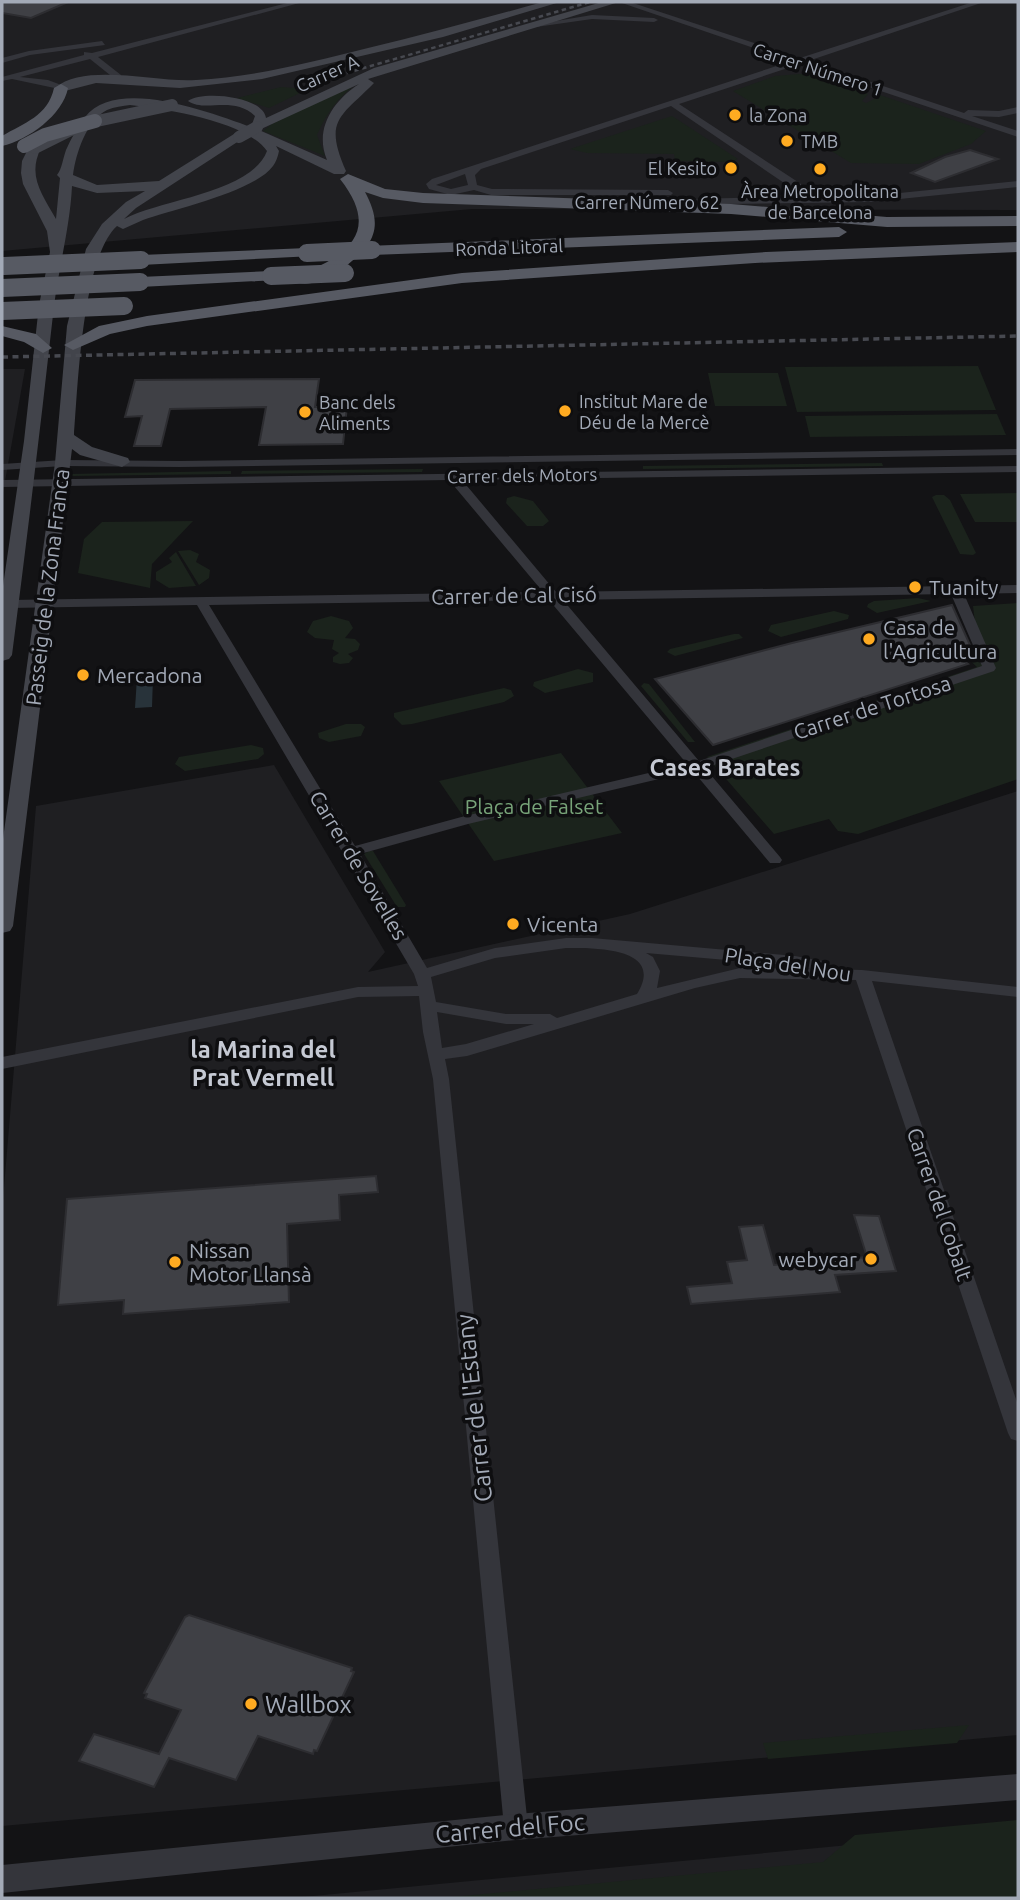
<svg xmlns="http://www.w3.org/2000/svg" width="1020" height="1900" font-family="Ubuntu,sans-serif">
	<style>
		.built { fill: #1f1f22 }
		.green { fill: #1b231c }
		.water { fill: #28333a }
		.building { fill: #3f4045; stroke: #2d2d31; stroke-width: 2 }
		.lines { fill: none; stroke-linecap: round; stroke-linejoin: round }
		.minor { fill: #34353b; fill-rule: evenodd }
		.tertiary { fill: #34353b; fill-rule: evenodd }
		.secondary { fill: #42444b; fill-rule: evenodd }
		.trunk { fill: #575a63; fill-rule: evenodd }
		.rail-far1 { stroke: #474950; stroke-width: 2.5; stroke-dasharray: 4.5 3.5; stroke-linecap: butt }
		.rail { stroke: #474950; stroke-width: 3.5; stroke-dasharray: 6 4.5; stroke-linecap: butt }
		.secondary-bridge { stroke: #42444b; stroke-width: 12 }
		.trunk-bridge-far1 { stroke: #575a63; stroke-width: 14 }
		.trunk-bridge { stroke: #575a63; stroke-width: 18 }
		.poi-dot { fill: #ffab21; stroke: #0e0e10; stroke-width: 2.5 }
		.labels { text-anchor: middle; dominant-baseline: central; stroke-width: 7; stroke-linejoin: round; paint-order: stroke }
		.far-street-label { font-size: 18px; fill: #a3aab7; stroke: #0e0e10 }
		.far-poi-label { font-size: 18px; fill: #a3aab7; stroke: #0e0e10; text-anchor: start }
		.street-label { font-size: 21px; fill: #a3aab7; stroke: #0e0e10 }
		.poi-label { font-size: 21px; fill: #a3aab7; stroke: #0e0e10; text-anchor: start }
		.park-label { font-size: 21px; fill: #78a479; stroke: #0e0e10 }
		.neighbourhood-label { font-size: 23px; font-weight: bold; fill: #c5c9d3; stroke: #0e0e10 }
		.quarter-label { font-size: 24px; font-weight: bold; fill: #c5c9d3; stroke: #0e0e10 }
		.near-street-label { font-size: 24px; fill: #a3aab7; stroke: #0e0e10 }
		.near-poi-label { font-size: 24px; fill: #a3aab7; stroke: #0e0e10; text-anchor: start }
	</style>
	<rect width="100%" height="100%" fill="#131315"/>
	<path class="built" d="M2,2h1016v208l-546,-1 -470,42z
		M2,369h23l-23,129z
		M274,765l111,187 -17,20 262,-58 388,-123v944l-1016,91v-615l34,-405z
		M1018,1829v69h-726z"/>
	<path class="green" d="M800,74c24,0 46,9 68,20l-6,7 4,2 10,-5 1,-4 109,37 -15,13 -52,20 -68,-1 -118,-72 42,-15z
		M360,81c-21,15 -33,31 -43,54l8,21 -62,-25 9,-7z
		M281,87l27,2 -39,19 -32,-10z
		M672,116l66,43 -8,3 -55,-1 -1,-7 -87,-1 -17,-4z
		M978,366l18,44 -199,2 -12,-45z
		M708,373h70l9,33h-72z
		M997,414l9,21 -196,2 -5,-21z
		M882,463l1,3 -240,3v-3z
		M423,469l-1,3 -181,2 1,-3z
		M231,471v3l-161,2 -1,-2z
		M1018,493v29h-43l-15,-28z
		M936,495h8l6,5 26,53 -3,2 -13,-1 -28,-57z
		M514,496l19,5 16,20 -6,5h-16l-21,-23 1,-5z
		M193,521l-41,43 -2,24 -72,-15 6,-34 18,-17z
		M190,550l9,4 -3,8 14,8 -1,8 -10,7 -21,-34z
		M176,552l20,34 -27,2 -13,-8v-8l16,-10 -3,-4z
		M918,598l13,3 -54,12 -10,-6 1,-3 6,-3z
		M1018,603v176l-160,55 -20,-3 -9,-12 -55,15 -67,-77 270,-90 -16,-15 17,-5 -5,-41z
		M834,611l15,4 -1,4 -67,18 -13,-6 3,-6z
		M331,616l18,5 4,7 -8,10 10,1 5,5 -2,6 -10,4 5,4 -4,5 -9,1 -7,-2v-5l6,-4 -7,-4 2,-9 -19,-2 -8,-6 6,-11z
		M734,634h5l4,4 -68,18 -8,-4 3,-3z
		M578,669l15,4v9l-48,11 -12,-7 1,-4z
		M644,683l5,1 46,58h-7l-47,-56z
		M504,688l7,2 3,6 -10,6 -92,22 -10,1 -8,-8v-4z
		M346,724h15l4,3 -4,9 -32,6 -10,-4 -1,-5z
		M251,745l12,3 1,6 -6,5 -73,12 -10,-7 4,-7z
		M561,753l61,80 -128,28 -55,-80z
		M369,851h4l33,54 -1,2h-8l-33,-53z
		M969,1725l-12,18 -189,16 -5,-16z
		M1018,1820v78h-576l381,-36 32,-27z"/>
	<path class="water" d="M153,677l-1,30 -17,1 2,-30z"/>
	<path class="building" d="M2,2h66l-37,16 -29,-5z
		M970,150l28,9 -63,23 -24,-9 34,-16z
		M319,379l-4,28 32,-1 -4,38 -84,1 7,-38 -96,2 -9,37h-27l8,-30 -17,1 10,-37z
		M952,605l18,40 -22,5 20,14 -255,81 -58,-66 137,-36z
		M376,1176l2,16 -39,3 1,25 -53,4 2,78 -166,12 1,-14 -66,5 9,-106z
		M854,1215l25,1 17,55 -61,4 5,17 -149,12 -4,-17 45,-4 -5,-21 20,-2 -8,-33 24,-2 11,40 93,-8z
		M189,1615l163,53 -1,3 3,1 -37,79 -3,-1 -1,4 -55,-18 -22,44 -67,-22 -15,29 -75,-26 15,-27 65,20 22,-44 -36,-12 2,-4 -3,-1 41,-76z"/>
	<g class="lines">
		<path class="minor" d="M291,2h12l-205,55 23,18v4h-6l-25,-20 -70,18 28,3 16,6v4l-52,-11 -10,2v-4l82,-22v-3l8,1z
			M619,2h11l170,56 173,-56h11l-176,59 156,52 4,-3 31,1 19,-4v6l-19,4 -27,-1 46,15v6l-218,-73 -121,40 122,80v8l-13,5 82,-1 148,-15v6l-148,15 -216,3 -3,-1v-4l125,-3 17,-8 -122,-83 -190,63 -6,6 2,10 15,4 176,1 5,3 -2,2h-180l-17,-5 -23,5 -22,-6 -3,-5 6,-5 360,-118zM465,174l3,11 -17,4 -15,-4z
			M592,15l62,3 4,2 -4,2 -62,-3 -56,8 -4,-2z
			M102,41l3,4 -75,10 -28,8v-5l27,-7z
			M1018,449v6l-838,12 -117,-1 -61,4v-6l61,-4 117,1z
			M1018,466v6l-556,8 94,112 462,-7v8l-54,1 32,74 -2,3 -289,97 75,89 2,3 -2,3h-10l-77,-92 -225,53 -108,30 67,114 68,-20 71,-10h26l203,18 33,6 2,4 -2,3 34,1 156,17v10l-146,-16 146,424v36l-7,-2 -3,-6 -152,-453 -116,-2 -45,10 -228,68 -22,3 4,20 79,748 -4,8 -8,3 -8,-3 -4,-8 -71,-748 -10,-47 -4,-36 -61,1 -356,72v-12l356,-70 60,-1 -4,-12 -217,-369 -188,3 -6,-4 6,-4 534,-8 -94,-112 -447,7v-7zM951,594l31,72 -283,95 -136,-161zM549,600l138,164 -222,52 -110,30 -146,-241zM566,948c28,0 100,-1 71,46l-80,24 -7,-4h-44l-70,-12 -5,-25 64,-19zM646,953l149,13 15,3 -70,-1 -83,20 3,-17 -7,-14zM437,1012l69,12h28l-68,20 -24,4z"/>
		<path class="tertiary" d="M1018,1774v26l-502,40 -514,53v-28l514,-51z"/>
		<path class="secondary" d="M543,2h17l-117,35 -181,42 -82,9 -84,-5 -35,9 -6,-4c30,-26 103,-5 141,-8 58,-3 116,-18 172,-32 59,-14 117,-30 175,-46z
			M602,2h17l-251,77 6,4c-33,34 -51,36 -28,88l-2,3h-10l-58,-28 3,5c-1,5 -3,11 -6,15 -19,26 -99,43 -130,54l-20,9 -6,-3c-35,32 -39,161 -43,209l18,12 36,11 2,4 -8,5 -42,-12 -8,-6 -59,477 -3,5 -8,2v-87l53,-383 12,-137 19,-77 16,-25 24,-22 19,-11 -48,2 -25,-7c-2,41 -13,80 -18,120 -13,117 -27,233 -42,349l-3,4 -7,2v-68l22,-152 15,-136 11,-53 -3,-21 -24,-47 -2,-11 1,-12 8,-16 5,-1 6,4c-14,28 1,46 15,71l4,-41 -3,-3c5,-6 6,-17 9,-25 5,-12 12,-23 19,-33 32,-41 126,-4 166,10l4,-11c-22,-21 -50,-3 -67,-15 14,-11 75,-5 78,17l108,-50zM359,84c-26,17 -45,45 -32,76l-68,-30zM130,105c35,4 116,16 137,46 -16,42 -106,48 -143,68l12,-11 109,-71 -6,-4 -5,1 -75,47 -62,4 -24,-10c3,-22 13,-54 34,-65 7,-3 16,-4 23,-5z"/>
		<path class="trunk" d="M61,84l7,4c-5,27 -40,52 -66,58v-10c22,-13 46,-20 52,-48z
			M348,174l37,15 38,4 308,11 156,13 131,-1v10l-131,1 -156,-13 -308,-11 -40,-5 -18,-6c10,19 15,36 2,54l472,-19 8,5 -8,5 -467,18 -6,-2 -1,-5c-13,16 -45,40 -66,35l-2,-4 2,-4c50,-20 82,-44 41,-96z
			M1018,242v10l-263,11 -293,20 -315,43 -37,8 -37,16 -9,-5 35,-19 48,-10 315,-43 304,-21z
			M307,248l8,5 -2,3 -172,9 -8,-5 8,-5z
			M271,271l8,5 -2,4 -137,7 -8,-5 8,-5z
			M2,326l34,8 16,14 -9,5 -19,-11 -22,-6z"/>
		<path class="rail-far1" d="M316,82l274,-80"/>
		<path class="rail" d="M2,357l1016,-21"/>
		<path class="secondary-bridge" d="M239,137l18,-10
			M35,148l48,-24 89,-19"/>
		<path class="trunk-bridge-far1" d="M24,146l21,-11 50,-14"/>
		<path class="trunk-bridge" d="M307,253l65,-3
			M4,266l137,-6
			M271,276l74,-3
			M2,288l138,-6
			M2,311l122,-5"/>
	</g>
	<g class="poi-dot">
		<circle cx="735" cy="115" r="7"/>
		<circle cx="787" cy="141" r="7"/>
		<circle cx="731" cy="168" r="7"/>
		<circle cx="820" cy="169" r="7"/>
		<circle cx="565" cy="411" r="7"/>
		<circle cx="305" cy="412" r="7"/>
		<circle cx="915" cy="587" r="7"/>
		<circle cx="869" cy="639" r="7"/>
		<circle cx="83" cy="675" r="7"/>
		<circle cx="513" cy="924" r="7"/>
		<circle cx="871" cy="1259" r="7"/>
		<circle cx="175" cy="1262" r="7"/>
		<circle cx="251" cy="1704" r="7"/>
	</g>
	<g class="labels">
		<g class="far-street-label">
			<text transform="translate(818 69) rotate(18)">Carrer Número 1</text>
			<text transform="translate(327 73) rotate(-24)">Carrer A</text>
			<text x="647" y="202">Carrer Número 62</text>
			<text transform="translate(509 247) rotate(-2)">Ronda Litoral</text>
			<text transform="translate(522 475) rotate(-1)">Carrer dels Motors</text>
		</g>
		<g class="far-poi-label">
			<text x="749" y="115">la Zona</text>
			<text x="801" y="141">TMB</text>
			<text x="717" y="168" text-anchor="end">El Kesito</text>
			<text x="820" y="191" text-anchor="middle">Àrea Metropolitana<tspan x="820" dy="21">de Barcelona</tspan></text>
			<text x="579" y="401">Institut Mare de<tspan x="579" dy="21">Déu de la Mercè</tspan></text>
			<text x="319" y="402">Banc dels<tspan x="319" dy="21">Aliments</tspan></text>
		</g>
		<g class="street-label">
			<text transform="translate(47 587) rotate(-83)">Passeig de la Zona Franca</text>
			<text transform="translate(514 595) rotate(-1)">Carrer de Cal Cisó</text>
			<text transform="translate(872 707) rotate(-18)">Carrer de Tortosa</text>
			<text transform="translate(359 865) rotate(59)">Carrer de Sovelles</text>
			<text transform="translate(788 964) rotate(9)">Plaça del Nou</text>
			<text transform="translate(940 1204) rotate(71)">Carrer del Cobalt</text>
		</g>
		<g class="poi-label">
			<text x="929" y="587">Tuanity</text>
			<text x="883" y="627">Casa de<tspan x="883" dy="24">l'Agricultura</tspan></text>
			<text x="97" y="675">Mercadona</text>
			<text x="527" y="924">Vicenta</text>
			<text x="189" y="1250">Nissan<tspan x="189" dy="24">Motor Llansà</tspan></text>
			<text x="857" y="1259" text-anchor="end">webycar</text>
		</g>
		<g class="park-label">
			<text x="534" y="806">Plaça de Falset</text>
		</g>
		<g class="neighbourhood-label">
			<text x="725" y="767">Cases Barates</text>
		</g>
		<g class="quarter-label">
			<text x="263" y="1049">la Marina del<tspan x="263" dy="28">Prat Vermell</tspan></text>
		</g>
		<g class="near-street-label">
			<text transform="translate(474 1408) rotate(-96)">Carrer de l'Estany</text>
			<text transform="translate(510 1828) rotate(-5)">Carrer del Foc</text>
		</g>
		<g class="near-poi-label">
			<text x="265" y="1704">Wallbox</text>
		</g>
	</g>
	<rect width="1020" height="1900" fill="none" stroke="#a3aab7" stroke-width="7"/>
</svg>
